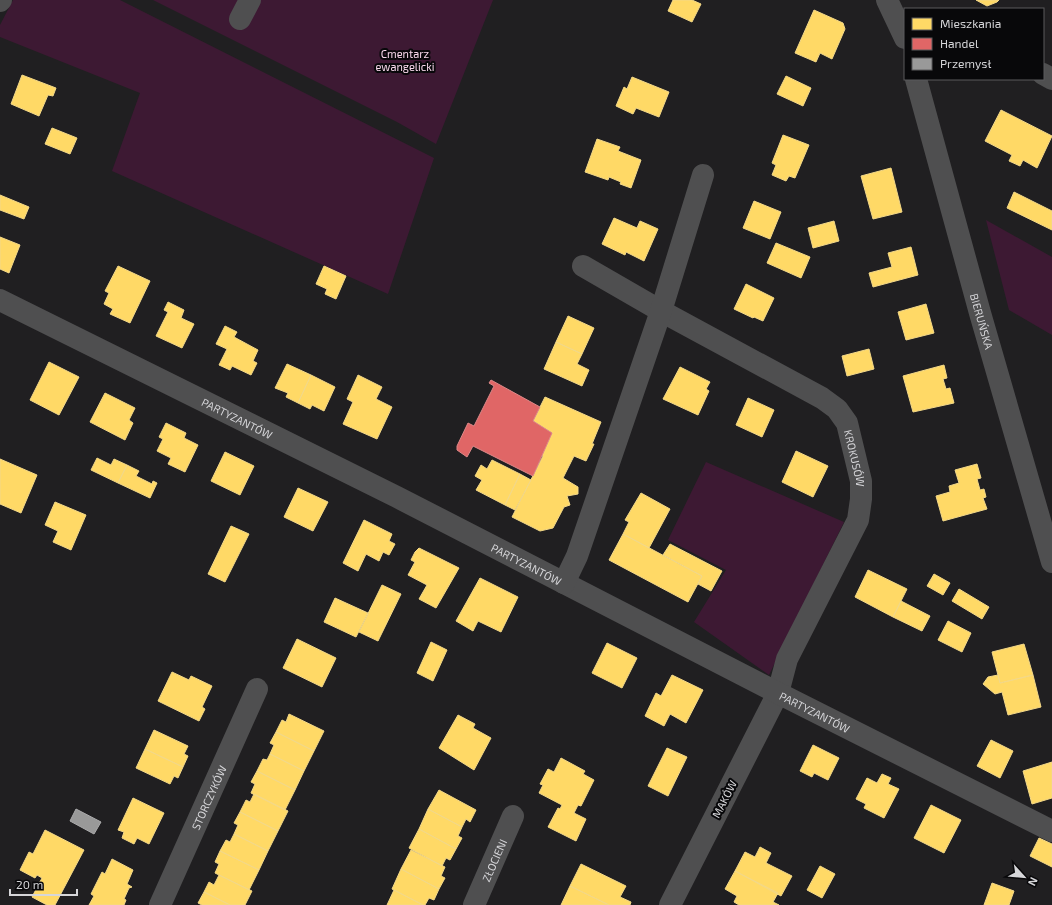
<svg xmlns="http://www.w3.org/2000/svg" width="1052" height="905" font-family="'Exo 2',sans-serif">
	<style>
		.green { fill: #3d1933 }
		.homes { fill: #ffd966; stroke: #f3d888 }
		.shops { fill: #e06666; stroke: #d88 }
		.industry { fill: #999; stroke: #ababac }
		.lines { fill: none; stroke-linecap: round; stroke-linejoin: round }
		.minor { stroke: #4f4f50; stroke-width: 22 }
		.labels { text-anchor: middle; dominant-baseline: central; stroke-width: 4; stroke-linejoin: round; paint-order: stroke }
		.park-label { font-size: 11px; fill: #fad9ed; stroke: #08080a }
		.street-label { font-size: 11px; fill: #d6d6d9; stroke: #08080a }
	</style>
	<rect width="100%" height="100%" fill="#201f21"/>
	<path class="green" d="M13,0h107l314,158 -46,136 -276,-123 28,-78 -140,-56v-12z
		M153,0h340l-57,144 -39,-22z
		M986,220l66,37v78l-43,-25z
		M706,462l138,60 -75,153 -75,-53 32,-52 -58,-30z"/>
	<path class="homes" d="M673,0h19l9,4 -9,18 -24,-11z
		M976,0h23l-2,2 -10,4z
		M814,10l29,13 2,6 -13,30 -12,-6 -4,9 -21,-9z
		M22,75l34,13 -3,8 -5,-1 -9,21 -28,-12z
		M786,76l25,12 -8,18 -26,-12z
		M632,77l37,15 -10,25 -23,-9 -3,6 -17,-8 8,-19 3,2z
		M1001,110l51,26 -15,32 -14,-8 -3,6 -11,-5 3,-6 -27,-14z
		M52,128l25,10 -7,16 -25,-10z
		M783,135l26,10 -14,33 -6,-2 -3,5 -14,-6 4,-10 -4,-2z
		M597,139l23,8 -2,4 23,9 -10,28 -11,-4 1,-2 -12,-5 -1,3 -23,-8z
		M891,168l11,44 -29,7 -12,-43z
		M1014,192l38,19v19l-45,-22z
		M0,195l29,12 -5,12 -24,-9z
		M754,201l27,11 -11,27 -27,-11z
		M614,218l23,10 3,-7 18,8 -14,32 -18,-9 -1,3 -23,-11z
		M834,221l5,20 -26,7 -5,-20z
		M0,237l20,8 -11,28 -9,-4z
		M776,243l34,14 -9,21 -34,-15z
		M911,247l7,28 -45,12 -4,-14 23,-6 -4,-14z
		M118,266l32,15 -20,42 -20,-9 3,-5 -9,-5 5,-11 -4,-2z
		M324,266l22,10 -10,23 -11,-5 2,-5 -11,-5z
		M746,284l28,14 -11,23 -9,-4 -1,1 -19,-9z
		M168,302l16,8 -3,8 13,6 -12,24 -26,-12 12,-24 -4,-2z
		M926,304l8,29 -28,7 -8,-28z
		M568,316l26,12 -12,26 -26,-12z
		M225,326l12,6 -3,5 24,13 -5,11 4,2 -6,12 -19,-9 -2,4 -11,-5 8,-16 -11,-5z
		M556,342l26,12 -5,10 12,6 -7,16 -38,-17z
		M869,349l5,20 -27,7 -5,-20z
		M49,362l30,15 -20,38 -29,-15z
		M287,364l24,11 -13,28 -12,-6 2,-4 -13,-5z
		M944,365l3,13 -4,1 3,10 4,-1 4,15 -41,9 -10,-36z
		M680,367l30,15 -4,7 3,2 -11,24 -35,-16z
		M311,375l24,12 -11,24 -12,-6 -2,4 -12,-6z
		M358,375l24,12 -6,12 16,8 -15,32 -34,-15 10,-22 -6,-3z
		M105,393l30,15 -6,12 4,3 -8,17 -35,-18z
		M545,397l56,25 -9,22h2l-8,17 -12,-5 -11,22 15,9v7l-11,2 3,9 -6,2 -11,21 -13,3 -28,-14 31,-61 -2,-1 11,-22 -19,-12z
		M748,398l26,12 -12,27 -26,-12z
		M166,423l20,10 -2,5 14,7 -13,27 -17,-8 3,-6 -14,-7 6,-12 -4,-2z
		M796,451l32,15 -15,31 -31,-15z
		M225,452l29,14 -14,29 -29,-14z
		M97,458l14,7 3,-6 13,6 -9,18 -27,-13z
		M0,459l37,16 -16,38 -21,-9z
		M492,460l28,14 -15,31 -29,-15 6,-10 -7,-4 6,-11 6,4z
		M977,464l4,14 -4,1 3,11 4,-1 2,8 -3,1 4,11 -44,12 -7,-25 14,-4 -1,-6 10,-3 -4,-13z
		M127,465l12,6 -3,5 16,8 1,-3 4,2 -7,15 -32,-15z
		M520,474l11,6 -16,30 -10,-5z
		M298,488l30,14 -15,29 -29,-14z
		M641,493l29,16 -21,39 -26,-14 6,-12 -4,-2z
		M55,502l31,13 -15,35 -18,-8 5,-11 -13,-6z
		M364,520l28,14 -3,7 6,3 -6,11 -6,-3 -4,9 -13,-7 -8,17 -15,-8z
		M231,526l18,8 -24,48 -17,-8z
		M623,534l79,42 -14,26 -79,-42z
		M670,544l52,27 -11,20 -13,-7 4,-8 -39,-21z
		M419,548l40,20 -23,40 -17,-9 8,-14 -19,-10 7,-13 -4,-2 4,-8z
		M868,570l39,19 -14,28 -38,-20z
		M934,574l16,9 -7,12 -16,-9z
		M480,578l38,19 -17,35 -23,-11 -5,10 -17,-10z
		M382,585l19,9 -23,47 -19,-9z
		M959,589l30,18 -7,12 -30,-18z
		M335,598l33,15 -12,24 -32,-15z
		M901,601l29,15 -8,15 -29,-14z
		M948,621l23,12 -9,19 -24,-12z
		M297,639l39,19 -14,29 -39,-19z
		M431,642l16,8 -14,31 -16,-8z
		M607,643l30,15 -15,30 -30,-15z
		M1024,644l9,31 -33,8 -8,-31z
		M172,672l17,8 2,-4 21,10 -10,21 3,2 -6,12 -41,-20z
		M672,675l31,15 -17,33 -16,-9 -6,12 -19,-10 11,-23 5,3z
		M998,675l2,8 33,-8 8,32 -33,8 -6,-23 -7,2 -12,-10 5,-7z
		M289,714l35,17 -10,20 -38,-19 6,-12 4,2z
		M458,715l17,9 -2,4 18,10 -17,32 -35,-22z
		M154,730l34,16 -4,8 4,2 -5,11 -38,-18z
		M276,732l38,19 -10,20 -34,-17 4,-9 -4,-2z
		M991,740l22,11 -13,27 -23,-12z
		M813,745l26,13 -11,22 -14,-7 -2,4 -12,-6z
		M667,748l20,9 -19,39 -20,-10z
		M145,749l38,18 -5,11 -4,-2 -4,8 -34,-16z
		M270,754l34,17 -9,19 -38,-19 6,-12 4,1z
		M561,758l24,13 -2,3 11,6 -13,26 -3,-1 -4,8 12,6 -10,22 -28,-14 10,-19 2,1 2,-4 -23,-12 4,-8 -3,-1 8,-15 6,3z
		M1052,762v36l-20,6 -9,-33z
		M257,771l38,19 -10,20 -34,-17 4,-9 -4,-2z
		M882,774l9,4 -3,6 11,5 -15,29 -20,-10 2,-4 -10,-5 11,-21 10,5z
		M439,790l37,20 -6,12 -4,-3 -4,8 -34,-18z
		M254,794l34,17 -10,20 -38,-19 6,-12 4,2z
		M133,798l31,15 -15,31 -12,-6 -3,6 -12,-6 2,-6 -6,-2z
		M931,805l30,15 -17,33 -30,-15z
		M428,809l34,18 -4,9 4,2 -6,11 -37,-20z
		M240,812l38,19 -10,20 -34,-17 4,-9 -4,-2z
		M419,829l37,20 -6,11 -4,-2 -4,8 -33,-18z
		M45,830l39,20 -29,55h-8l-15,-8 10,-19 -5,-3 -2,3 -15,-8 9,-18 4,2z
		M234,834l34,17 -9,19 -39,-19 6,-11 4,2z
		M1039,838l13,6v23l-22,-11z
		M760,847l11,6 -5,10 26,13 -11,20 -46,-25 10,-19 10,5z
		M411,850l34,17 -4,9 4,2 -6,11 -38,-20z
		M220,851l39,19 -10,20 -34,-17 4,-9 -4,-2z
		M112,859l21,11 -6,14 5,3 -3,1 -5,11 2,1 -2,5h-35l5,-9 -3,-2 11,-22 3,2z
		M581,864l45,22 -6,11 11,5 -1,3h-21l-39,-19z
		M820,866l15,8 -13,24 -15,-8z
		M401,869l38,20 -5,11 -5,-2 -4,7h-2l-31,-16z
		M735,871l43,22 -5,9 6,3h-40l-5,-3 3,-6 -12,-7z
		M219,875l33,16 -7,14h-15l-26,-13 5,-10 5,3z
		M992,883l22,8 -5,14h-25z
		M570,886l39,19h-48z
		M394,890l29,15h-36z
		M204,892l26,13h-28l-4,-2z"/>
	<path class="shops" d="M491,380l49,27 -7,14 19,12 -19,43 -60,-30 -6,11 -10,-7v-4l11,-23 6,3 20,-40 -5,-3z"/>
	<path class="industry" d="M76,809l25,13 -7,12 -24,-13z"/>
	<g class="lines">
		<g class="minor">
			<path d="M887,0l18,38"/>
			<path d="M0,1l1,-1"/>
			<path d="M240,19l10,-19"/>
			<path d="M1043,74l9,5"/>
			<path id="s1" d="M916,79l64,234 72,249"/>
			<path id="s2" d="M583,266l78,45 161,87 15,11 10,14 14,58v18l-3,21 -71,139 -9,34 -108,212"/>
			<path id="s3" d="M0,300l397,197 381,196 274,138"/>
			<path d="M564,583l13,-27 84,-245 42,-136"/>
			<path id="s4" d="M160,905l97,-216"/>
			<path id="s5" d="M474,905l39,-89"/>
		</g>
	</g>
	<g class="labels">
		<g class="park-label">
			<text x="405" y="53">Cmentarz<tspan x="405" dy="13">ewangelicki</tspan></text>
		</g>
		<g class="street-label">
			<text stroke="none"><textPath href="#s1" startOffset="251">BIERUŃSKA</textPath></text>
			<text stroke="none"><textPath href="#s3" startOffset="265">PARTYZANTÓW</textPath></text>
			<text stroke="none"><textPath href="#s2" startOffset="345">KROKUSÓW</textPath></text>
			<text stroke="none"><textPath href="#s3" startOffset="589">PARTYZANTÓW</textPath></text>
			<text stroke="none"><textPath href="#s3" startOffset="913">PARTYZANTÓW</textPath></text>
			<text stroke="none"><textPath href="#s4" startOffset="118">STORCZYKÓW</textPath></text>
			<text transform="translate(724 799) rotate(-63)">MAKÓW</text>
			<text stroke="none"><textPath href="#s5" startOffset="49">ZŁOCIENI</textPath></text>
		</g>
	</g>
	<rect x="904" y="8" width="140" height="72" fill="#08080a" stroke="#5a5a5d"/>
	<rect x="912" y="18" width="20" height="12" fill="#ffd966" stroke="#5a5a5d"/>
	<text x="940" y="28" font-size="12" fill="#d6d6d9">Mieszkania</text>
	<rect x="912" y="38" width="20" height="12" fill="#e06666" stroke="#5a5a5d"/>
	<text x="940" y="48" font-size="12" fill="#d6d6d9">Handel</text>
	<rect x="912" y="58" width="20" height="12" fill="#999999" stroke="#5a5a5d"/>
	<text x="940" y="68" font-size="12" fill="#d6d6d9">Przemysł</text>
	<g transform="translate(1024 877) rotate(117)" stroke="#08080a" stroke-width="3" paint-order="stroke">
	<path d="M0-3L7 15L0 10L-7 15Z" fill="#d6d6d9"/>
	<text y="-6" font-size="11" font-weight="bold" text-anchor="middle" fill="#d6d6d9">N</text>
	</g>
	<path d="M10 889v6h67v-6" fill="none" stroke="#d6d6d9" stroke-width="2"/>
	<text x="16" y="889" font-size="12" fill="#d6d6d9" stroke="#08080a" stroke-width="3" paint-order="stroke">20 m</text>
</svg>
